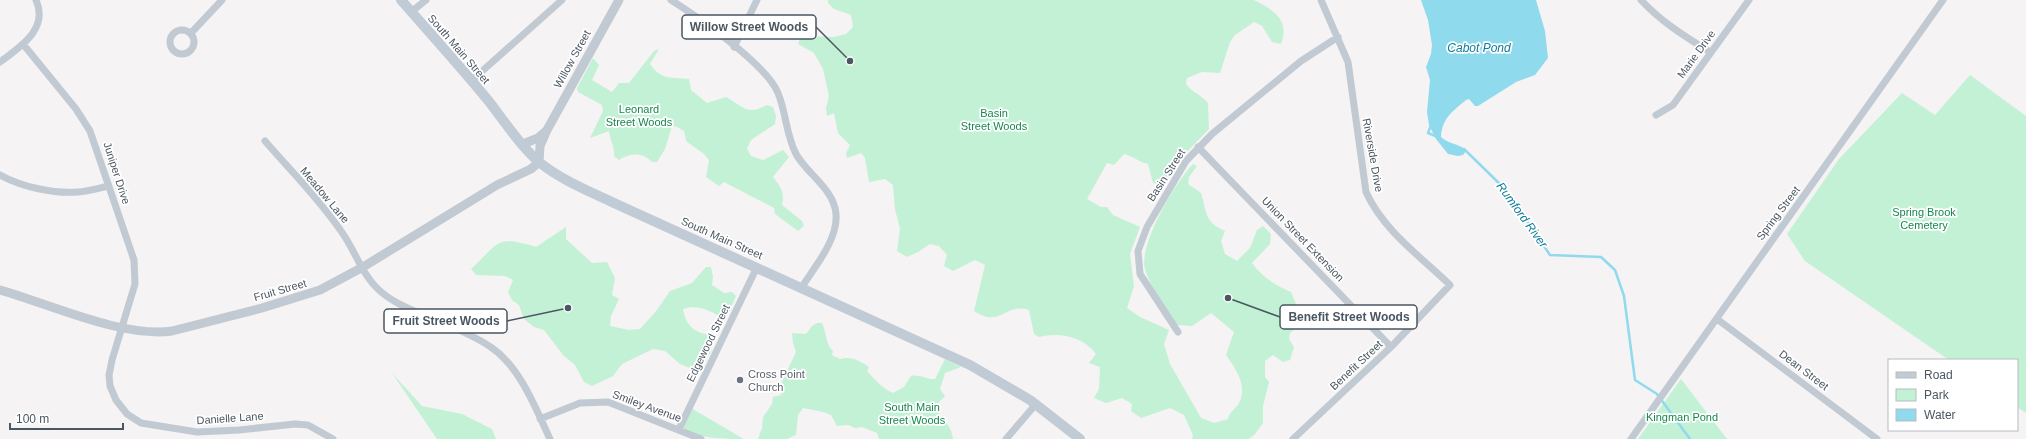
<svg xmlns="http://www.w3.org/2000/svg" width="2026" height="439" font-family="Arial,sans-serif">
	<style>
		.green { fill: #c3f1d5 }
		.water { fill: #90daee }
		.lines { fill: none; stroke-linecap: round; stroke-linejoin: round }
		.stream { stroke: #90daee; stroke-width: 2.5 }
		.minor { stroke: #c1cad2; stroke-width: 7 }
		.tertiary { stroke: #c1cad2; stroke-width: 9 }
		.secondary { stroke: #c1cbd6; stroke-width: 10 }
		.worship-dot { fill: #6b7280; stroke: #fff; stroke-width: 1.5 }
		.labels { text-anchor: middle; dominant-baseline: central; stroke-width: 3.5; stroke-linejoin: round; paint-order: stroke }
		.street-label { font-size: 11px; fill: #4a5661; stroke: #fff }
		.park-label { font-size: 11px; fill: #17864f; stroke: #fff }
		.worship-label { font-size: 11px; fill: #5b616d; stroke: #fff; text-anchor: start }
		.water-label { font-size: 12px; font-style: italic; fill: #0c7c9b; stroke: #fff }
		.leader { fill: none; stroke: #4a5661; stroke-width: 1.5 }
		.callout-dot { fill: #4a5661; stroke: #fff; stroke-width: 1.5 }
		.callout { fill: #fff; stroke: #4a5661; stroke-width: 1.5 }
		.callout-label { font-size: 12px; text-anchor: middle; font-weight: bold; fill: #4a5661 }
	</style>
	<rect width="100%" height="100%" fill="#f5f3f3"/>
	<path class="green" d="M828,0h426c20,10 36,20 27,44l-9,-2 -10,-16 -8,-4 -19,13 -5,7 -10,31 -18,-1 -15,6 -1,6c6,8 15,11 22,19l1,26 -29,30 -17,27 -10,-3 -5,-19c-9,-2 -15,-8 -24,-10l-10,11 -7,-2 -20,36 14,8h6l6,8 27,12 -10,27 4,32 -7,22 13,9 29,13 -5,14 6,20 31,54 13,5 14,-4c2,-9 9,-10 12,-18 7,-17 -5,-33 -14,-46l8,-23 -23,-19 -19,13 -15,-1c-10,-16 -27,-38 -32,-56 -7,-24 31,-88 48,-105l4,2 -8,11 -1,7 13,9c6,19 3,29 24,38l-4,10 4,13 12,7 13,-13 7,-18 6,-4 8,8 -1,10 -18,19c10,14 23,22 39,29l15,36h-10l-6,5 -1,6 5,8 -4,13 -7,2 -10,-7 -8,6v16l4,5 -6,24v17l-8,11 -6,5h-57l1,-4 -9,-20 -14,-7 -29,10 -10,-7 1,-7 -10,-6 -16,5 -12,-5 5,-9 1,-22 -11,-4 7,-9c-13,-18 -38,-22 -57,-17l-5,-3 -5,-24c-24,-8 -28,19 -55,1l11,-46 -10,-5 -22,11 -9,-5 3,-11 -8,-9 -9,-2 -12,8 -11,5 -10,-6 3,-22 -5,-20 -2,-24 -8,-6 -16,3 -4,-24 -4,-5 -14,5 -1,-5 4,-8 -12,-12 -4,-20 -7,3 -1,-8 3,-12 -6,-27 -9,-16 -16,-9 3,-8 33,1 12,-3 7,-7 -2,-12 -17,-6 -6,-6z
		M659,49l-9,15c12,17 21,13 39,15l2,11 16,13 19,-6c18,10 21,19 41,8l6,2 3,9 -1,8 -24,16 -4,9 4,7 12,4 20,-10 6,7 -16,20c8,10 12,16 9,28l20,16 2,5 -6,5 -23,-17 -1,-6 -50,-26 -5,4 -13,-9 3,-17 -5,-6 -18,-13 -2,-10 -7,-4 -5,-1 -7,23 -8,13h-5c-10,-10 -22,-9 -33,-2l-5,-4c1,-10 -4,-15 -5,-25l-19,7 13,-27 -1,-6 -24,-13 -1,-4 16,-30 6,7 -7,15 20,12 7,-9h10l25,-32z
		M1970,75l56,41v297l-9,-6v-47h-68l-144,-99 -18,-27 52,-75 63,-66 33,22z
		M566,227v12l26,24 15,-1 8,16 -3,17 7,4 -8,17 -1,10 19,4 11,-1 17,-19 13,-19 22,-8 14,-16h5l2,10 -1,8 12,8 8,-1 4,4 -8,18 -5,5c-12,-9 -26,-15 -40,-10 3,18 13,25 30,26l-2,17 -14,19 -17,-7 -15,-13 -12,-2 -31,15 -9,12 -21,10 -8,-4 -9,-17 -12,-10 -19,-25 -10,-3 -10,-8 -5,-14 -7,-5 -4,-8 5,-12 -8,-4 -29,-1 -5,-6c28,-25 23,-35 65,-22z
		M817,323h5c5,10 3,21 11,28l-1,4 8,4c12,-3 19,2 29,8l-2,4c8,9 15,17 26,22l11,-6 7,-11c9,-2 16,4 24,3l10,-20 16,8 -16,6 -5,16 5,7 -6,6 -2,8c7,12 14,14 16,29h-74l-2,-6 -15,-6 -7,1 -7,-3 -11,1 -6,-11 -8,-3 -20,-4 -5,7 -2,20 -9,4h-29l4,-11 1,-11 9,-13 1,-7 8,-2 -1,-9 16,-34 -3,-9 -1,-10 14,1 6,-8z
		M392,373l30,33 40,8 30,15 4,10h-59z
		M1681,379l46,60h-89z
		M691,408l51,30 1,1c-17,0 -50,0 -60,-12z"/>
	<path class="water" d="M1421,0h115l9,31 3,27 -13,17 -19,7 -38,24h-3l-6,-7 -3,1c-13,11 -24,18 -25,37 6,6 17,7 26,13l-4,5 -5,1 -10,-2 -12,-15 -7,-14 -2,-13 3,-32 -4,-13 5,-13 1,-9 -4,-25z"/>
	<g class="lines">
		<path class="stream" d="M1431,125l-3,8 10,4
			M1464,149l42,41 44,65 51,2 14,13 9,26 11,84 22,14 33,45"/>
		<path class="minor" d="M671,0c27,17 95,64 107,93 8,19 8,42 18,61 11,20 38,35 40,60 2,26 -21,52 -34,73
			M1641,0c20,22 45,37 69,52
			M411,12l15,-12
			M170 42a12 12 0 1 1 24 0a12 12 0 1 1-24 0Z
			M191,33l31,-33
			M23,44l53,65 14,22 44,129 1,24 -23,76 -3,15 1,11 6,14 11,14 14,9 56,9 42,-2 56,-6 13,1 25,14
			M734,47l23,-47
			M0,62c20,-15 49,-33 36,-62
			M471,81l91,-81
			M1656,115l17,-10 76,-105
			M265,141c26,30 54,58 76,90 14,19 21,44 38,59 16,15 39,22 59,31 18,8 38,15 54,27 28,19 44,61 58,91
			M1198,147l193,200
			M0,175c22,12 54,19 78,17 11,-1 21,-4 31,-6
			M1717,319l160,120
			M1178,332l-38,-58 -2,-23 9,-24 39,-66 26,-27 89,-73 37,-24
			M540,419l40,-16 28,-1 93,37
			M679,429l78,-162
			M1006,439l30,-35
			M1293,439l98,-92 59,-62c-29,-28 -67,-55 -84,-93l-18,-130 -27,-62
			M1631,439l312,-439"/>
		<path class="tertiary" d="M547,130l72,-130
			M0,290c50,14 122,48 172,41l90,-23 58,-18 43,-23 134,-82 34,-16 8,-7 1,-16 7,-16 -9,8 -15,6"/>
		<path class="secondary" d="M401,0c29,33 58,65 86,99 16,20 33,47 52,63 22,18 50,29 75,41l356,162 60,35 50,39"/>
	</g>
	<circle class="worship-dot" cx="740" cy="380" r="4"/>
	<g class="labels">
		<g class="street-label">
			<text transform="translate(459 49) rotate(49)">South Main Street</text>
			<text transform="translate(1696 54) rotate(-54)">Marie Drive</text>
			<text transform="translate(572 59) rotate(-61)">Willow Street</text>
			<text transform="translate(1373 155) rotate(80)">Riverside Drive</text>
			<text transform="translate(117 173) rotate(72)">Juniper Drive</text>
			<text transform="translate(1166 175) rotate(-57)">Basin Street</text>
			<text transform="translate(325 195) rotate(50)">Meadow Lane</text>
			<text transform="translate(1778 213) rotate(-53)">Spring Street</text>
			<text transform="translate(722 238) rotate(24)">South Main Street</text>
			<text transform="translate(1303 239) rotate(46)">Union Street Extension</text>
			<text transform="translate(280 290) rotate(-16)">Fruit Street</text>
			<text transform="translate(708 343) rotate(-64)">Edgewood Street</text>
			<text transform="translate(1356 365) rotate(-43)">Benefit Street</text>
			<text transform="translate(1804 370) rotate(37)">Dean Street</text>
			<text transform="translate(647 406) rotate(20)">Smiley Avenue</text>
			<text transform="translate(230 418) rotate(-4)">Danielle Lane</text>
		</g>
		<g class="park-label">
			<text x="639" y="109">Leonard<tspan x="639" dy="13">Street Woods</tspan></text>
			<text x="994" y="113">Basin<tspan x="994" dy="13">Street Woods</tspan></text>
			<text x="1924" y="212">Spring Brook<tspan x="1924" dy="13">Cemetery</tspan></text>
			<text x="912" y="407">South Main<tspan x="912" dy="13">Street Woods</tspan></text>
			<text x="1682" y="417">Kingman Pond</text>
		</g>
		<g class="worship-label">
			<text x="748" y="374">Cross Point<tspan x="748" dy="13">Church</tspan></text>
		</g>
		<g class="water-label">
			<text x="1479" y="48">Cabot Pond</text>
			<text transform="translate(1522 215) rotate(54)">Rumford River</text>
		</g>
	</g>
	<path class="leader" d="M850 61L816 27M1228 298L1280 317M568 308L507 321"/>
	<g class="callout-dot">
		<circle cx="850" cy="61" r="4"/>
		<circle cx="1228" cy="298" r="4"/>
		<circle cx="568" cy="308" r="4"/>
	</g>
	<g class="callout">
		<rect x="682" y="15" width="134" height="24" rx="4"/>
		<rect x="1280" y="305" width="137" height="24" rx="4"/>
		<rect x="384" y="309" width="123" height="24" rx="4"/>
	</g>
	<g class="callout-label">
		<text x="749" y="31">Willow Street Woods</text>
		<text x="1349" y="321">Benefit Street Woods</text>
		<text x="446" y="325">Fruit Street Woods</text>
	</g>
	<rect x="1888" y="359" width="130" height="72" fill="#ffffff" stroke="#b7bbc0"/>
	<rect x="1896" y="372" width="20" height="6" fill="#c1cbd6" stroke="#b7bbc0"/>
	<text x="1924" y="379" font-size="12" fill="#4a5661">Road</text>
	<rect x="1896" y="389" width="20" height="12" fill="#c3f1d5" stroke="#b7bbc0"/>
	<text x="1924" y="399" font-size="12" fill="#4a5661">Park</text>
	<rect x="1896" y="409" width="20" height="12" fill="#90daee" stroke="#b7bbc0"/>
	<text x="1924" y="419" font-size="12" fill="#4a5661">Water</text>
	<path d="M10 423v6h113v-6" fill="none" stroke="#4a5661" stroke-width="2"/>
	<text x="16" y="423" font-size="12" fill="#4a5661" stroke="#ffffff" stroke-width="3" paint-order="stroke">100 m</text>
</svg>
